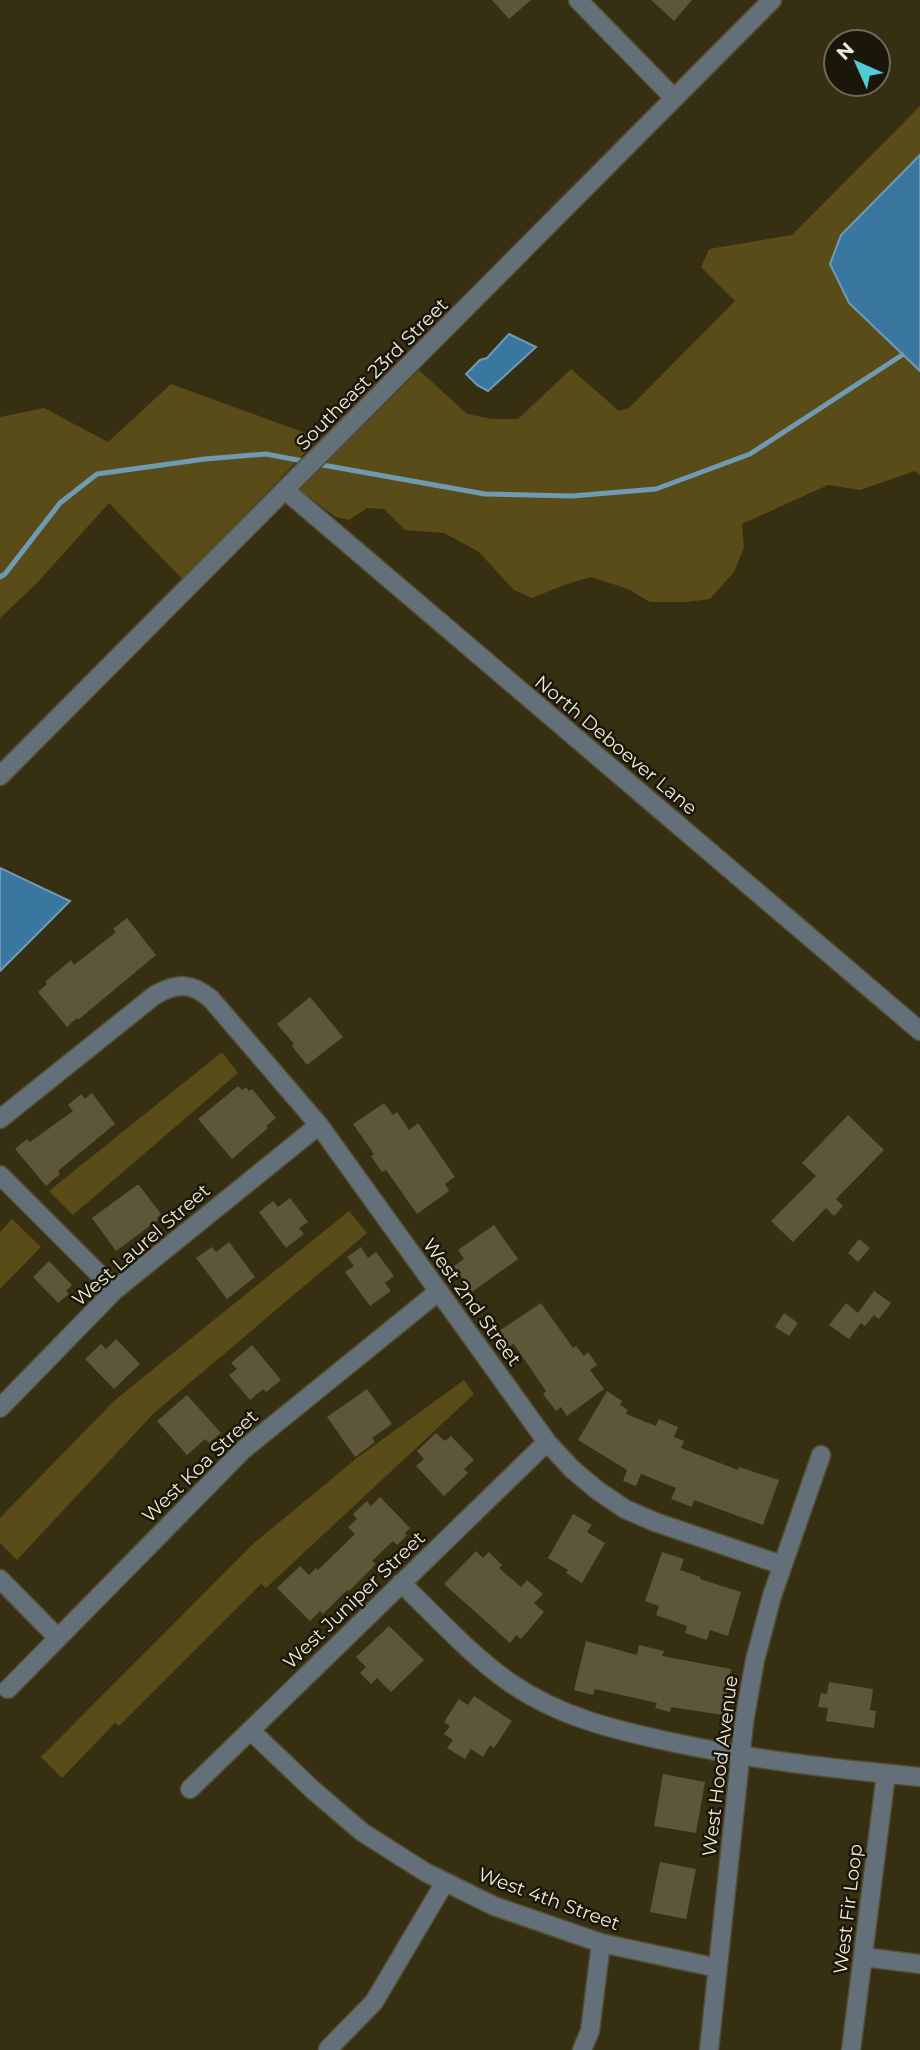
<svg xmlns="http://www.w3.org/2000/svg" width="920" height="2050" font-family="Montserrat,sans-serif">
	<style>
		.green { fill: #594c18 }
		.water { fill: #3a77a0; stroke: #709ab1; stroke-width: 2 }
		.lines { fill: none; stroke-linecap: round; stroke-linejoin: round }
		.stream { stroke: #709ab1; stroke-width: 5 }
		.building { fill: #5e5638 }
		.minor-casing { stroke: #534d31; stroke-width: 21 }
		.tertiary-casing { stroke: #534d31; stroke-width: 21 }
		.minor { stroke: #637079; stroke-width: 18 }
		.tertiary { stroke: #637079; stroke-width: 18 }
		.labels { text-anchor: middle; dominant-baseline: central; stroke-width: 5; stroke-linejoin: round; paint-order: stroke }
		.street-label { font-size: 19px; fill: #eeead8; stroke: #1a170a }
	</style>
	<rect width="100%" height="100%" fill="#362f11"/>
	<path class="green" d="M920,106v49l-79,80 61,120 18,16v104l-5,-4 -55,19 -32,-5 -86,39 2,24 -10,24 -24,27 -23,3h-37l-22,-13 -37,-12 -24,7 -35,14 -18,-8 -35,-38 -35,-19 -39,-3 -21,-21 -17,-1 -18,12 -13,-3 -37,-27 120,-120 48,44 25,5h26l53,-50 48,42 10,-3 106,-107 -34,-34 8,-18 83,-14z
		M171,384l148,54 -136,142 -74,-77 -73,81 -36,34v-201l44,-9 64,34z
		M222,1052l16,21 -165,142 -24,-24z
		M349,1211l18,22 -214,181 -136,146 -17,-17v-25l115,-118z
		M12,1219l29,28 -41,42v-57z
		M464,1380l10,14 -208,194 -5,-4 -142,142 -4,-3 -53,55 -21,-21 213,-214 103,-85z"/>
	<path class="water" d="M920,155v216l-71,-68 -19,-39 11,-29z
		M509,334l27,13 -48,44 -11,-6 -11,-11 14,-14 7,-2z
		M0,868l70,33 -70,70z"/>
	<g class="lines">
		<path class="stream" d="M317,464l168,30 87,2 84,-7 94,-35 152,-99
			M0,577l5,-3 55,-71 37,-29 108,-15 61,-5 42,8"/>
	</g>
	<path class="building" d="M492,0h39l-22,19z
		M651,0h41l-18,21z
		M127,918l29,37 -78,65 -1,-2 -10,9 -29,-35 9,-8 -2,-2 26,-22 3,5 42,-33 -3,-3z
		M310,997l33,40 -36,28 -15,-19 2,-2 -17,-20z
		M238,1086l4,4 4,-3 3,4 3,-2 24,29 -10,8 2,2 -36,31 -34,-40z
		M92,1093l23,31 -57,47 2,3 -14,12 -31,-37 12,-10 3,3 43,-31 -5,-6 13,-11 4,5z
		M384,1103l9,12 4,-3 12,18 9,-7 37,54 -10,7 4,7 -32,23 -31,-44 -4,2 -11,-16 3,-2 -21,-30z
		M848,1115l36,35 -48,49 7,7 -9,10 -8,-8 -33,34 -22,-21 45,-45 -14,-13z
		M137,1185h2l22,29 -4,4 1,2 -42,31 -24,-33z
		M290,1198l18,24 -9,6 5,6 -18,14 -27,-36 14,-11 5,6z
		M494,1225l24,34 -46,33 -18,-26 10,-7 -6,-9z
		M859,1239l11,9 -12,14 -10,-9z
		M229,1242l26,35 -28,22 -31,-41 16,-11 4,5z
		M361,1247l7,11 8,-6 18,24 -9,7 6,8 -21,15 -25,-34 9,-6 -7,-9z
		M49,1261l23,24 -6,6 3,3 -11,9 -25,-26z
		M874,1291l17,12 -12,16 -5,-4 -9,11 -4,-3 -12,16 -20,-14 17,-22 12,10z
		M541,1303l32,45 3,-2 8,10 4,-4 9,13 -7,5 14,19 -37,27 -6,-9 -5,4 -13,-17 3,-3 -33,-48 -3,4 -11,-16z
		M784,1313l14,10 -9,13 -14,-9z
		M116,1339l24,25 -26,25 -29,-30 16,-15 5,5z
		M252,1345l29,35 -15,12 -3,-3 -13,11 -21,-25 8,-6 -6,-6z
		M367,1389l25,35 -20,14 3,4 -20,15 -28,-40z
		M607,1391l15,10 -2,4 8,5 -2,4 30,12 3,-7 19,8 -4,10 10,4 -3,7 57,22 1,-3 40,13 -16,45 -69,-25 -2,7 -21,-8 5,-11 -35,-14 -5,12 -13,-5 4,-11 -49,-30z
		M187,1395l34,38 -12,10 -4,-4 -18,16 -30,-34z
		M436,1433l9,8 6,-5 23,24 -10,9 4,4 -24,23 -28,-30 8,-7 -7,-8z
		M380,1497l30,31 -5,5 2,2 -10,10 -4,-4 -21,20 4,3 -27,27 -2,-1 -24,24 -3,-3 -10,10 -33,-33 23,-22 9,9 7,-7 2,2 37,-36 -7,-7 9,-8 -4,-5 14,-13 4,5z
		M573,1514l19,11 -5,7 18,11 -23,40 -16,-10 2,-3 -20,-12z
		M476,1551l7,7 6,-6 13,13 -3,3 22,19 6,-7 16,14 -9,9 10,9 -23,27 -5,-4 -6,8 -66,-59z
		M662,1552l22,7 -4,11 21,7 -1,2 41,13 -13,44 -18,-6 -3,10 -22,-7 2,-7 -31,-11 3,-9 -14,-5z
		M389,1626l35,34 -33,32 -14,-14 -6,6 -11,-11 6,-6 -10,-10z
		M586,1641l51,14 2,-10 25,6 -2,5 69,13 -8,46 -52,-8 -1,5 -15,-4 2,-5 -35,-8 -27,-6 -2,6 -19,-5z
		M829,1682l44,7 -3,21 6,1 -2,17 -48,-7 2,-13 -10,-1 3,-14 6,1z
		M474,1696l38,25 -18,27 -4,-3 -7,12 -12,-8 -6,10 -18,-11 6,-8 -9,-6 6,-8 -6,-4 15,-23 9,6z
		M663,1774l42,8 -9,51 -42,-7z
		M660,1862l36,7 -10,50 -36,-7z"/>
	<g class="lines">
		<g class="minor-casing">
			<path id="minor" d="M578,0l96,98
				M285,490l635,541
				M0,1119l155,-124c22,-12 36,-13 56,4l108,126 228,317 25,27 25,21 28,19 30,13 127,43
				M0,1175l115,115
				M0,1408l115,-118 204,-165
				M0,1579l58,59
				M401,1583c36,34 70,73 111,101 48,33 103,46 159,58 83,18 165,27 249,35
				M8,1689l235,-239 196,-159
				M251,1731l62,59 49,42 63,40 69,34 107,37 117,25
				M190,1789l357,-347
				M863,1957l57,7
				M328,2049l46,-47 71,-120
				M582,2050l8,-19 11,-88
				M709,2050l35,-328 11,-62 17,-64 49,-141
				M851,2050l35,-276"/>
		</g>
		<g class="tertiary-casing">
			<path id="tertiary" d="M0,776l772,-776"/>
		</g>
		<use href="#minor" class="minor"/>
		<use href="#tertiary" class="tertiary"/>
	</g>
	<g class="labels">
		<g class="street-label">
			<text transform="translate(372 374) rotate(-45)">Southeast 23rd Street</text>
			<text transform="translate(616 745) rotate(40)">North Deboever Lane</text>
			<text transform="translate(141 1245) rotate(-41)">West Laurel Street</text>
			<text transform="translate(472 1302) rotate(54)">West 2nd Street</text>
			<text transform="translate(200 1466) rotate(-44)">West Koa Street</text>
			<text transform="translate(354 1600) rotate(-44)">West Juniper Street</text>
			<text transform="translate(720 1766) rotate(-83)">West Hood Avenue</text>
			<text transform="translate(549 1899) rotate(20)">West 4th Street</text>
			<text transform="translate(848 1909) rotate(-83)">West Fir Loop</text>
		</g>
	</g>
	<g transform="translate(857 63) rotate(315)"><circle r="33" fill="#1a170a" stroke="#6f6b5c" stroke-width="2"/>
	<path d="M0-5L12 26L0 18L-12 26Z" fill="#52cbd9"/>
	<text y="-10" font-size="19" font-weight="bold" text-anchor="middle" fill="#eeead8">N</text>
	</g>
</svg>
